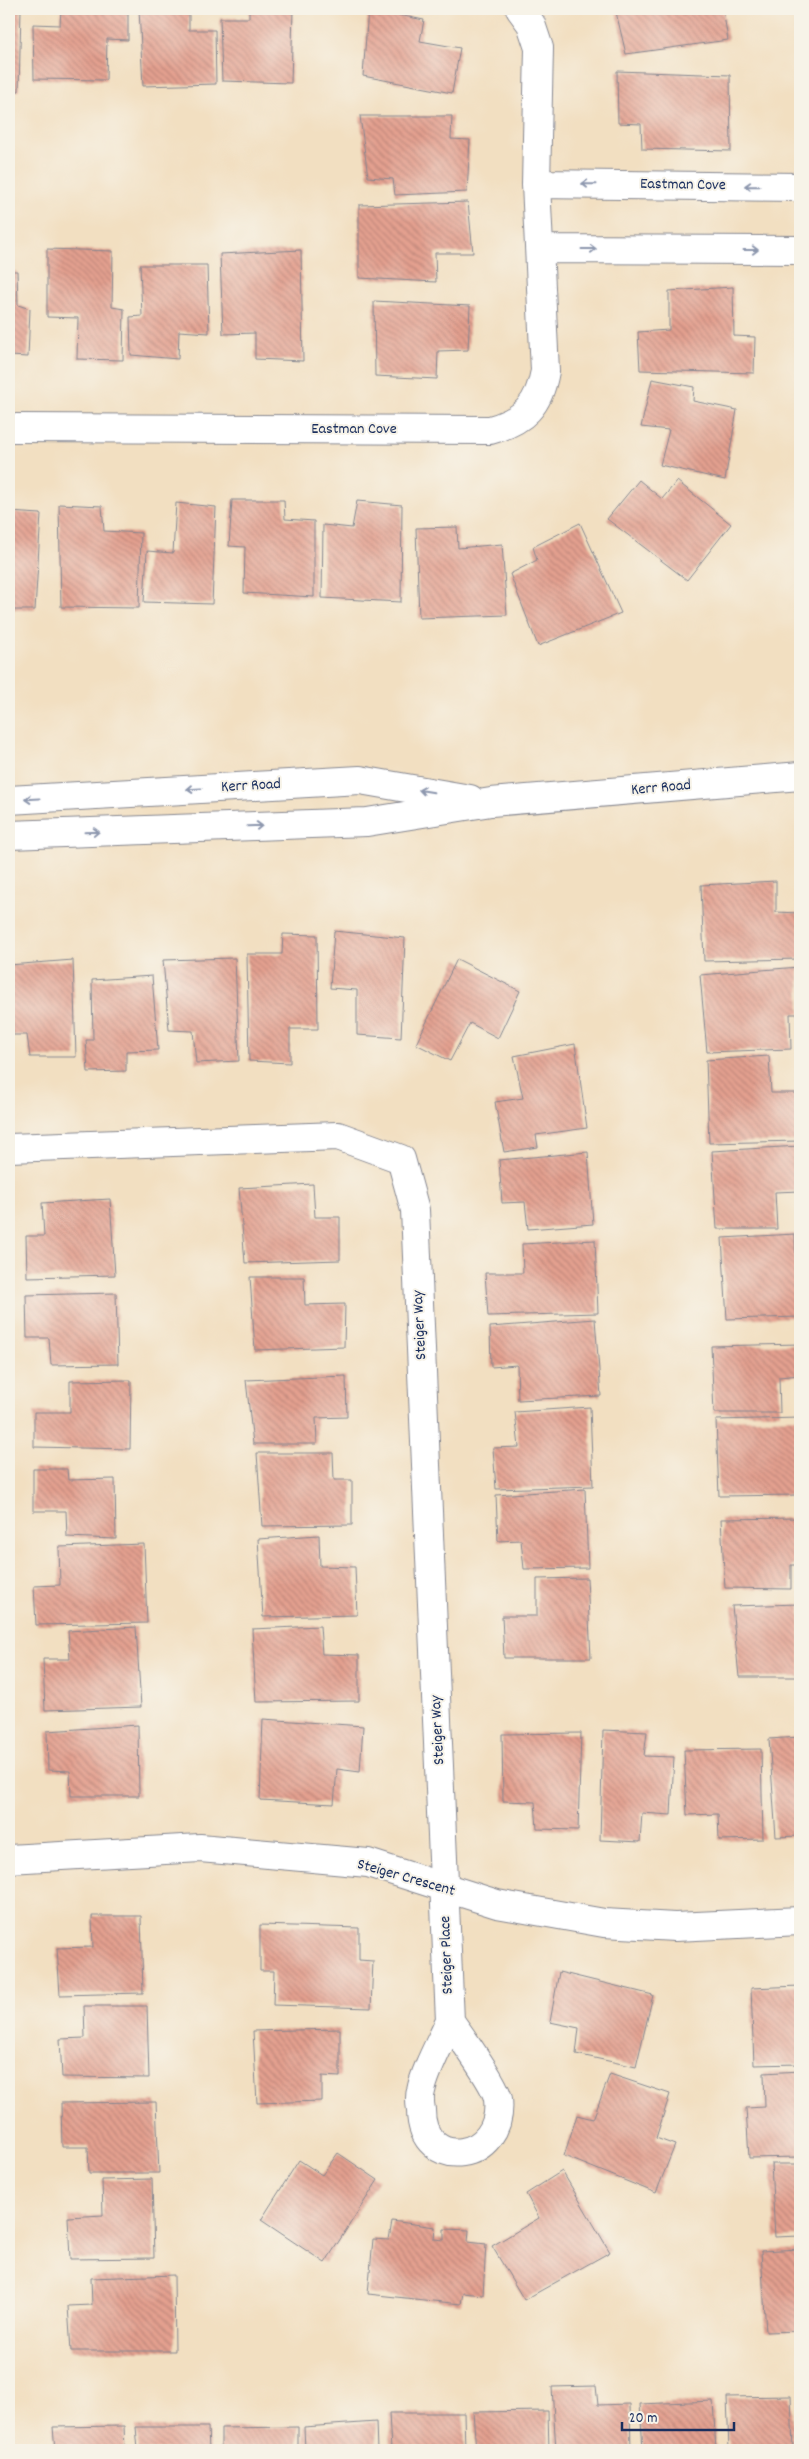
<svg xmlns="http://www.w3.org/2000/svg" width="809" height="2459" font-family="Dekko,sans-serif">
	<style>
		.building { fill: url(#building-back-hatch) }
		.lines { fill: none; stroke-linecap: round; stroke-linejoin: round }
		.street-casing { stroke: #868790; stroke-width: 30 }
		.secondary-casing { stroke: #868790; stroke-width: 30 }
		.street { stroke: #fff; stroke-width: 28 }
		.secondary { stroke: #fff; stroke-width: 28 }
		.oneway { stroke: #8d97ae }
		.labels { text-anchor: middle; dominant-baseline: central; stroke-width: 4; stroke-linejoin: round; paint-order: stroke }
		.street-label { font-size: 16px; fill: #1b2f5e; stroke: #f7f3e8 }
	</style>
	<defs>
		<pattern id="building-back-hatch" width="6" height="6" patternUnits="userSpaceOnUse" patternTransform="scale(1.25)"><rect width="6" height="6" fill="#e4a08f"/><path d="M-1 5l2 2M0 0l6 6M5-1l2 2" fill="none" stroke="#b88378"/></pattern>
	</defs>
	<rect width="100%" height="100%" fill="#f7f3e8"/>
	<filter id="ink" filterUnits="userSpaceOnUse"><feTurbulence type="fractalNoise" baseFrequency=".02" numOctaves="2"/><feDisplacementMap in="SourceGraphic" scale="10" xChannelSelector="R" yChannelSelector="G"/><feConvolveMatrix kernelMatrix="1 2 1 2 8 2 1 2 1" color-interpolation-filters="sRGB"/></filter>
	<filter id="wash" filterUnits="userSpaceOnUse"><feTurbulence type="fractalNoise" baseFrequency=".0096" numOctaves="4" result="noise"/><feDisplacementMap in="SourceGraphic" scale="20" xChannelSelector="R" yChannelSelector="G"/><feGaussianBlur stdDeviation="1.12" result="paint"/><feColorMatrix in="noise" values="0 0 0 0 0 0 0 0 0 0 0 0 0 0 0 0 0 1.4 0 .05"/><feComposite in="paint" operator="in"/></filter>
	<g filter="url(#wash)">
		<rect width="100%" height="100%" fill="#f2dfc1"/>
		<g id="blocks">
			<path class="building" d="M9,9h12l-2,82h-10z
				M61,9h67v31l-21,-1 -1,41 -72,-1 -1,-55 27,1z
				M139,9h50v21h26l1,54 -73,2z
				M249,9h44l-2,74 -69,-2 -2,-63h29z
				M368,9l56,11 -4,21 40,7 -8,45 -89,-17z
				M627,9h96l5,31 -102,14 -10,-42z
				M617,71l113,4 1,76 -89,-2 -1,-25 -23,-1z
				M360,116h92l-1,23 19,1 -3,52 -72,3 -2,-16 -25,-2z
				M468,202l5,51h-38l1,29 -77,-4v-73z
				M47,249l66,2 -1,56 12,2 -1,51 -46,-1 1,-41 -31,-1z
				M301,250l2,111 -48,-2v-26l-32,1 -3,-80z
				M140,265h67l2,68 -30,-2 -1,28 -47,-4 -1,-38 12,-1z
				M9,271h8l1,34 12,4 -2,48 -19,-1z
				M733,287l1,49 21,1 -1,36 -114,-3 -2,-38 31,-2v-39z
				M374,301l96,5 -2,44 -30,1 -1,28 -62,-3z
				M652,379l42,8 -1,14 44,9 -12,70 -65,-15 9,-35 -28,-3z
				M639,480l23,19 15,-18 54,43 -44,56 -80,-61z
				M232,500h52l1,19 29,2v76l-70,-4 1,-46 -16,-1z
				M357,501l45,4 -1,97 -79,-4 1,-73 29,3z
				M176,503l40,4 -4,97 -68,-2 3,-51 26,2z
				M59,504l43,2 2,25 37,2 -2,75 -78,-1z
				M9,512l32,2 -6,96h-26z
				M580,523l41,90 -83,33 -28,-72 27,-14 -4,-13z
				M457,527l1,21 44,-4 5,71 -88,3 -3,-90z
				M776,881v31l23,1 1,46 -96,2 -3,-76z
				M334,931l71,7 -4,100 -44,-3v-45l-27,-2z
				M283,934l34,1 1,94h-28v34l-41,-2 -2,-107h35z
				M235,958l4,103 -43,2 -3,-32 -24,-1 -6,-70z
				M457,959l63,32 -22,47 -28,-15 -20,38 -34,-17z
				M73,960l3,97h-46l-3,-22h-18v-70z
				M799,967l1,47h-10l1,35 -84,3 -7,-77z
				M152,976l6,74 -32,1v20l-38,1 -2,-32h7l-1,-60z
				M575,1044l12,84 -51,7 2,12 -34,5 -9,-50 28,-4 -9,-42z
				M769,1056l2,37h29v48l-91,2 -3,-83z
				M800,1146v45l-25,1 2,37h-60l-5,-78z
				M588,1152l5,72 -65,5 -3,-27 -23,1 -3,-43z
				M313,1184l2,33h25v43l-95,3 -6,-75z
				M110,1199l5,76 -88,2 -1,-41h18l-2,-33z
				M795,1234l1,35h4v48l-73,2 -5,-81z
				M595,1240l3,73 -110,3 -3,-43h38l-1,-29z
				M250,1277h54l1,28 40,-1 -1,43 -89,3z
				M116,1293l2,71 -67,1 -2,-27h-22l-1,-43z
				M595,1319l6,77 -83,4 -1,-35 -26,2 -1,-40z
				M800,1344v31l-21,2 1,36h-66l-3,-67z
				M346,1376l1,41 -31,1 1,26h-64l-7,-64z
				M131,1380l-1,69 -96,-2v-35h36v-31z
				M590,1407l3,79 -97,3 -3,-41 26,-1 -4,-35z
				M800,1418v77l-81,1 -3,-76z
				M257,1453h76l1,27h18v45l-90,1z
				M33,1469h34l1,11 47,-1 1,60 -49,-2 -1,-26h-33z
				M585,1489l3,79 -64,1 -3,-29 -23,1 -2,-46z
				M800,1518v47h-9v24l-66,-1 -4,-69z
				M319,1535l1,31 35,1 2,48 -94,2 -5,-78z
				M144,1544l3,79 -111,2 -2,-39 26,-1 -1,-38z
				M587,1578l4,80h-87l-2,-42h35v-37z
				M800,1604v73h-61l-7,-71z
				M320,1626l2,28 37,1v46l-103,1 -4,-73z
				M136,1627l5,80 -96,3 -2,-51h27l-2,-28z
				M263,1719l100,7 -3,46 -23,-3 -3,35 -74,-4z
				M138,1725l1,71h-68l-1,-25 -22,-1 -1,-39z
				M603,1730l44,2 -3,24 30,1 -3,58 -29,-2 -2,29 -40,-2z
				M581,1733l-3,97 -41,-1 -2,-27 -32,-1 -1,-67z
				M800,1737v99l-24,1 -7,-98z
				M761,1749l2,90 -44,1 -1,-26 -31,1 -3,-65z
				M92,1916h49l2,77 -83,2 -3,-47 36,-1z
				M260,1925l99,3v32l14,1 -2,47 -98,-3 1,-34h-14z
				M559,1972l94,23 -17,72 -60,-13 3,-26 -29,-6z
				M800,1986v78l-46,1 -3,-77z
				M84,2006h63l2,72 -87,-1 -2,-38 25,-1z
				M340,2029v48l-18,-1v25l-65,2 -4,-72z
				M800,2071v86l-51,1 -3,-50 19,-1 -1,-34z
				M610,2074l60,20 -14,44 19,7 -19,48 -92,-37 13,-41 16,4z
				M156,2102l3,71h-70l-1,-26h-26l-1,-44z
				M338,2153l40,27 -53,83 -64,-43 38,-60 23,15z
				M771,2164h29v72l-25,1z
				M562,2171l48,81 -86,48 -32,-54 47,-28 -13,-24z
				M152,2179l2,79 -84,1 -2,-42 35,-2 -1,-35z
				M392,2221l43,6 -1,12 10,1v-11l25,1 -1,12 18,2 -3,51 -20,-2 -2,11 -93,-10 5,-55 16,1z
				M800,2249v82l-34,1 -5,-81z
				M174,2275l1,76h-104l-3,-45 24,-1 -1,-27z
				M596,2386l2,19 32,-1 1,46h-75l-4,-63z
				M791,2396l2,54h-64l-2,-53z
				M713,2401l3,49h-73l-3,-46z
				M548,2411l1,39h-73l-3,-38z
				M389,2413h75l1,37h-74z
				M376,2422l1,28h-72l-1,-23z
				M124,2426l1,24h-70l-2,-23z
				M136,2427h72l1,23h-71z
				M298,2427v23h-77v-22z"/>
		</g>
	</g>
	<g filter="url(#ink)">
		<use href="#blocks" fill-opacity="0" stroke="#868790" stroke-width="1"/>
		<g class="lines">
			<g class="street-casing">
				<path id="street" d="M536,184l264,3
					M540,249l260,1
					M9,428l481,2c34,-9 49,-25 55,-59l-9,-187 3,-136 -8,-24 -11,-15
					M9,1148l329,-12 63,23 14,51 35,811
					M9,1859l191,-11 168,15 129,41 107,19 71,4 125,-6
					M450,2021c10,14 46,64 48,78 7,63 -77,75 -77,11 -1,-6 -2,-13 0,-19 4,-21 20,-49 29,-70z"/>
			</g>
			<g class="secondary-casing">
				<path id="secondary" d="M9,800l351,-20 110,19
					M9,835l358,-13 124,-20 309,-26"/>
			</g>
			<use href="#street" class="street"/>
			<use href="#secondary" class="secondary"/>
		</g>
		<defs><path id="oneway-shaft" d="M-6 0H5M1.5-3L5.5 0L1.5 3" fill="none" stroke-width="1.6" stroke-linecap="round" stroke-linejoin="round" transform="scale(1.25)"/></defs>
		<g class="oneway">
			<use href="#oneway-shaft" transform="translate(589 184) rotate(-179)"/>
			<use href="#oneway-shaft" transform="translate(752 186) rotate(-179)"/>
			<use href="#oneway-shaft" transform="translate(589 249)"/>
			<use href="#oneway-shaft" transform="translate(751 250)"/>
			<use href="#oneway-shaft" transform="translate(194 789) rotate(177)"/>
			<use href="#oneway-shaft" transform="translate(426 791) rotate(-170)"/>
			<use href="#oneway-shaft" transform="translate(32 799) rotate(177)"/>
			<use href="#oneway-shaft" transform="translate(255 826) rotate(-2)"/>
			<use href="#oneway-shaft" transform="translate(92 832) rotate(-2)"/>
		</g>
	</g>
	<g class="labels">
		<g class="street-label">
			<text transform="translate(683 185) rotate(1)">Eastman Cove</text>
			<text x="354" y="429">Eastman Cove</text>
			<text transform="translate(251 786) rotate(-3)">Kerr Road</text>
			<text transform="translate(661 788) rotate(-5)">Kerr Road</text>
			<text transform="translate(420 1325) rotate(-93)">Steiger Way</text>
			<text transform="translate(438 1730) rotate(-93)">Steiger Way</text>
			<text transform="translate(406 1878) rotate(16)">Steiger Crescent</text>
			<text transform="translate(447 1955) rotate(-92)">Steiger Place</text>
		</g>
	</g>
	<rect width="809" height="2459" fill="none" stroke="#f7f3e8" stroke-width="30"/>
	<path d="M622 2422v8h112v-8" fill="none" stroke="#1b2f5e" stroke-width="2.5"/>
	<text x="629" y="2422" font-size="15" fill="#1b2f5e" stroke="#f7f3e8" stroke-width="4" paint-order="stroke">20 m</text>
</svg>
